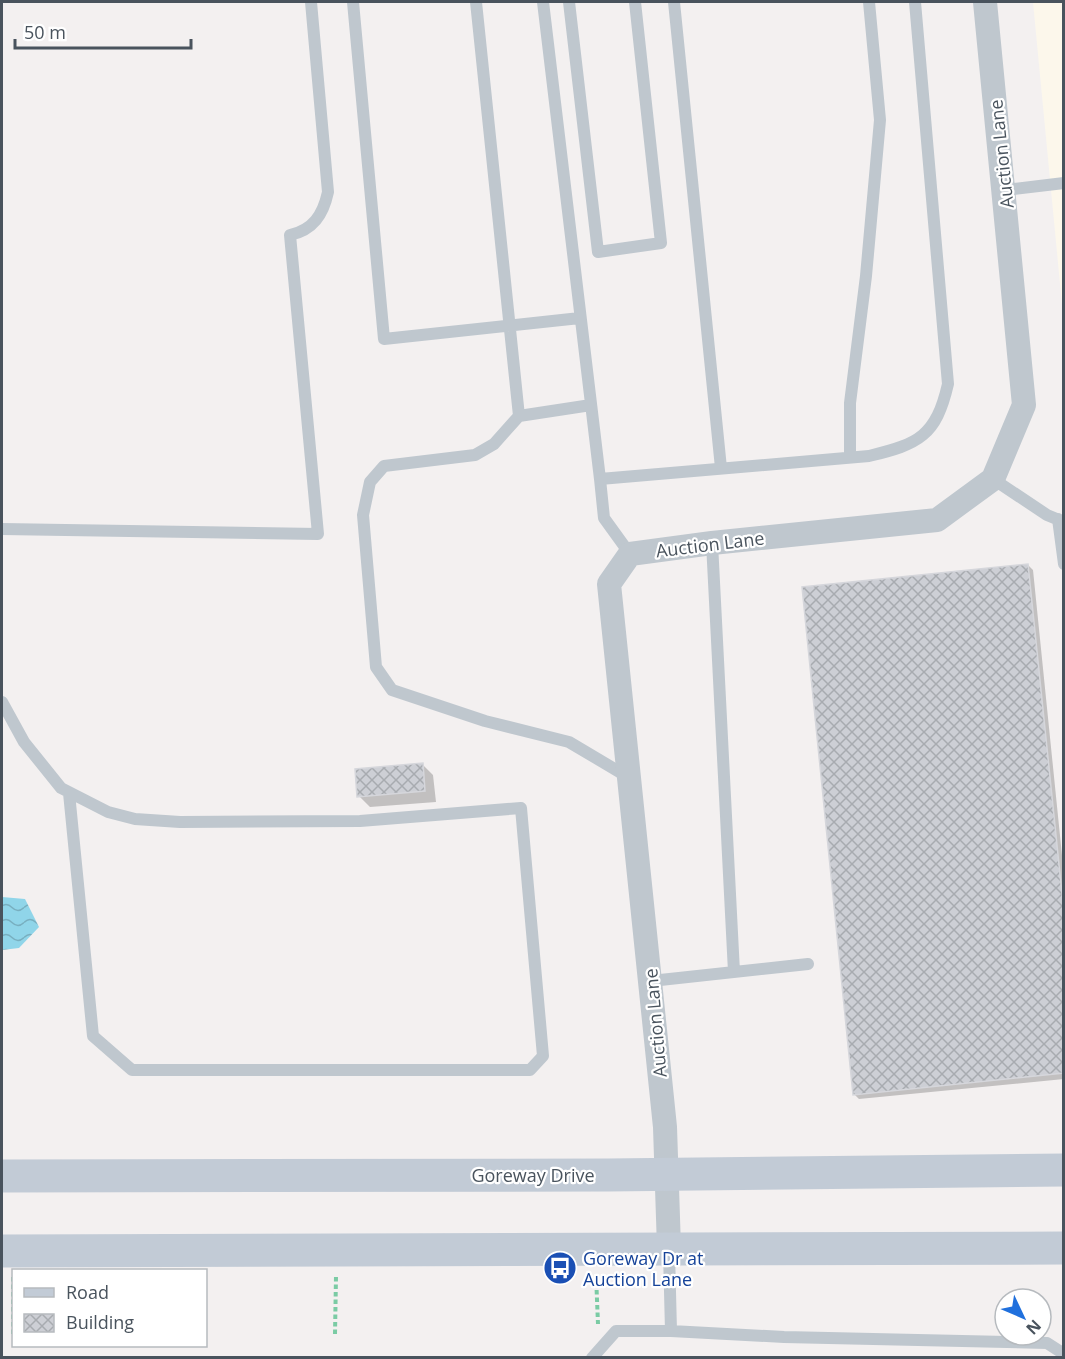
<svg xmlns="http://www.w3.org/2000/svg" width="1065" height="1359" font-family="'Open Sans',sans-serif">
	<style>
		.commercial { fill: #fcf7eb }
		.water { fill: url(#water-waves) }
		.shadow { fill: #0003 }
		.building { fill: url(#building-cross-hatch); stroke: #d5d6db; stroke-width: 1.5 }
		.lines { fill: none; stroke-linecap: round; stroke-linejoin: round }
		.path { stroke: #7acba4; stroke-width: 4; stroke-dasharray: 4.5 3; stroke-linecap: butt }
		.service { stroke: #bfc7ce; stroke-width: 12 }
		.minor { stroke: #bfc7ce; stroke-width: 24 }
		.secondary { stroke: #c2cbd6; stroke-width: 33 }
		.labels { text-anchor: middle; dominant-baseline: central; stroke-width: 4.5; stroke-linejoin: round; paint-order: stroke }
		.street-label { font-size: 18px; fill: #49535d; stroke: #fff }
		.transit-label { font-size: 18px; fill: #164399; stroke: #fff; text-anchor: start }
	</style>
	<defs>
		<pattern id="water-waves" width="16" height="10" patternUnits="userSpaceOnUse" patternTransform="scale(1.5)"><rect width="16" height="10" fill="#90d5e9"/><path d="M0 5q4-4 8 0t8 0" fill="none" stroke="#78afc0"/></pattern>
		<pattern id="building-cross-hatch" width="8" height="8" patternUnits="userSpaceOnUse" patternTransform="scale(1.5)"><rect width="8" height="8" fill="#cdcfd5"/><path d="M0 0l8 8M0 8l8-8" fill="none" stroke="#a8abb0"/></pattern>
	</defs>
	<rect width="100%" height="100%" fill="#f3f0f0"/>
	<path class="commercial" d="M1033,2h30v313z"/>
	<path class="water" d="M2,897l23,2 14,28 -20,21 -17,2z"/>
	<path class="shadow" d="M1028,565l5,5 31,305v204l-205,20 -5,-5z
		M422,764l11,11 3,27 -66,5 -11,-11z"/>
	<path class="building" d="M1028,564l36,349v160l-211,22 -51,-508z
		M423,763l2,28 -68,6 -2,-28z"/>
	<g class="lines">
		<path class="path" d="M596,1275l2,49
			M13,1277v57
			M335,1334l1,-58"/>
		<path class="service" d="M353,2l31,337 196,-21
			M476,2l43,414
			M543,2l57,477
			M569,2l29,250 63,-9 -26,-241
			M674,2l47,466
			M1005,190l59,-7
			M591,405l-72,11 -25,28 -19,11 -91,11 -14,16 -7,33 13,152 16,23 93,31 84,21 59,35
			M850,457v-54l16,-127 14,-156 -11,-118
			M993,479l54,36 17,7
			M1058,519l6,45
			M2,529l316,5 -28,-299c23,-5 33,-20 38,-43l-17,-190
			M712,543l22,429
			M630,554l-26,-36 -4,-39 269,-23c50,-12 67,-20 79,-72l-33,-382
			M2,702l22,40 37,46 47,24 27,7 45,3 180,-1 161,-13 22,248 -13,14h-398l-39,-34 -24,-243
			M651,981l157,-17
			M671,1331l113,6 263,6 17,11
			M592,1358l24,-27h55l-2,-79"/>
		<path class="minor" d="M669,1248l-4,-121 -56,-543 21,-30 82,-11 225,-23 56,-41 31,-74 -39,-403"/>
		<path class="secondary" d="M2,1176l606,-1 456,-5
			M2,1251l1062,-3"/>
	</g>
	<defs>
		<g id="bus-disc" transform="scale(1.725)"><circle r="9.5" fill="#1a4fb4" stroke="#fff"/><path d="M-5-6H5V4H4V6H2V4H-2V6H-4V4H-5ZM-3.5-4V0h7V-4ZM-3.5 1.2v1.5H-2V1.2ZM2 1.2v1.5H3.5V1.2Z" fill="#fff"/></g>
	</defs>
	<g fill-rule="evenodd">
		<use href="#bus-disc" x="560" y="1268"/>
	</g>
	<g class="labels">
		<g class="street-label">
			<text transform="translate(1001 154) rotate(-96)">Auction Lane</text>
			<text transform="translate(710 544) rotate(-7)">Auction Lane</text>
			<text transform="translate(655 1023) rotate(-95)">Auction Lane</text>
			<text x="533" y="1175">Goreway Drive</text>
		</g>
		<g class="transit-label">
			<text x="583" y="1258">Goreway Dr at<tspan x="583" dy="21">Auction Lane</tspan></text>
		</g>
	</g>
	<rect width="1065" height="1359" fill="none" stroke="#49535d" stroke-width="6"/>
	<rect x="12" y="1269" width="195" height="78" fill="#ffffff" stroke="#b6babe" stroke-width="1.5"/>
	<rect x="24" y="1288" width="30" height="9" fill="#c2cbd6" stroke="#b6babe" stroke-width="1.5"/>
	<text x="66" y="1299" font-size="18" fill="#49535d">Road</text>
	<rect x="24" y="1314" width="30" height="18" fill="url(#building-cross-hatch)" stroke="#b6babe" stroke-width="1.5"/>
	<text x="66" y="1329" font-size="18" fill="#49535d">Building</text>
	<g transform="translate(1023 1317) rotate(134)"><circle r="28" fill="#ffffff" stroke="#b6babe" stroke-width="1.5"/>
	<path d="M0-4.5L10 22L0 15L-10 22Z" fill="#2070dd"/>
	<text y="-9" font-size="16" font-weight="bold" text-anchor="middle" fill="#49535d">N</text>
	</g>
	<path d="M15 39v9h176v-9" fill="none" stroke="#49535d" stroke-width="3"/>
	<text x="24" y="39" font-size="18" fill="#49535d" stroke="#ffffff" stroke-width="4.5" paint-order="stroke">50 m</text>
</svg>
